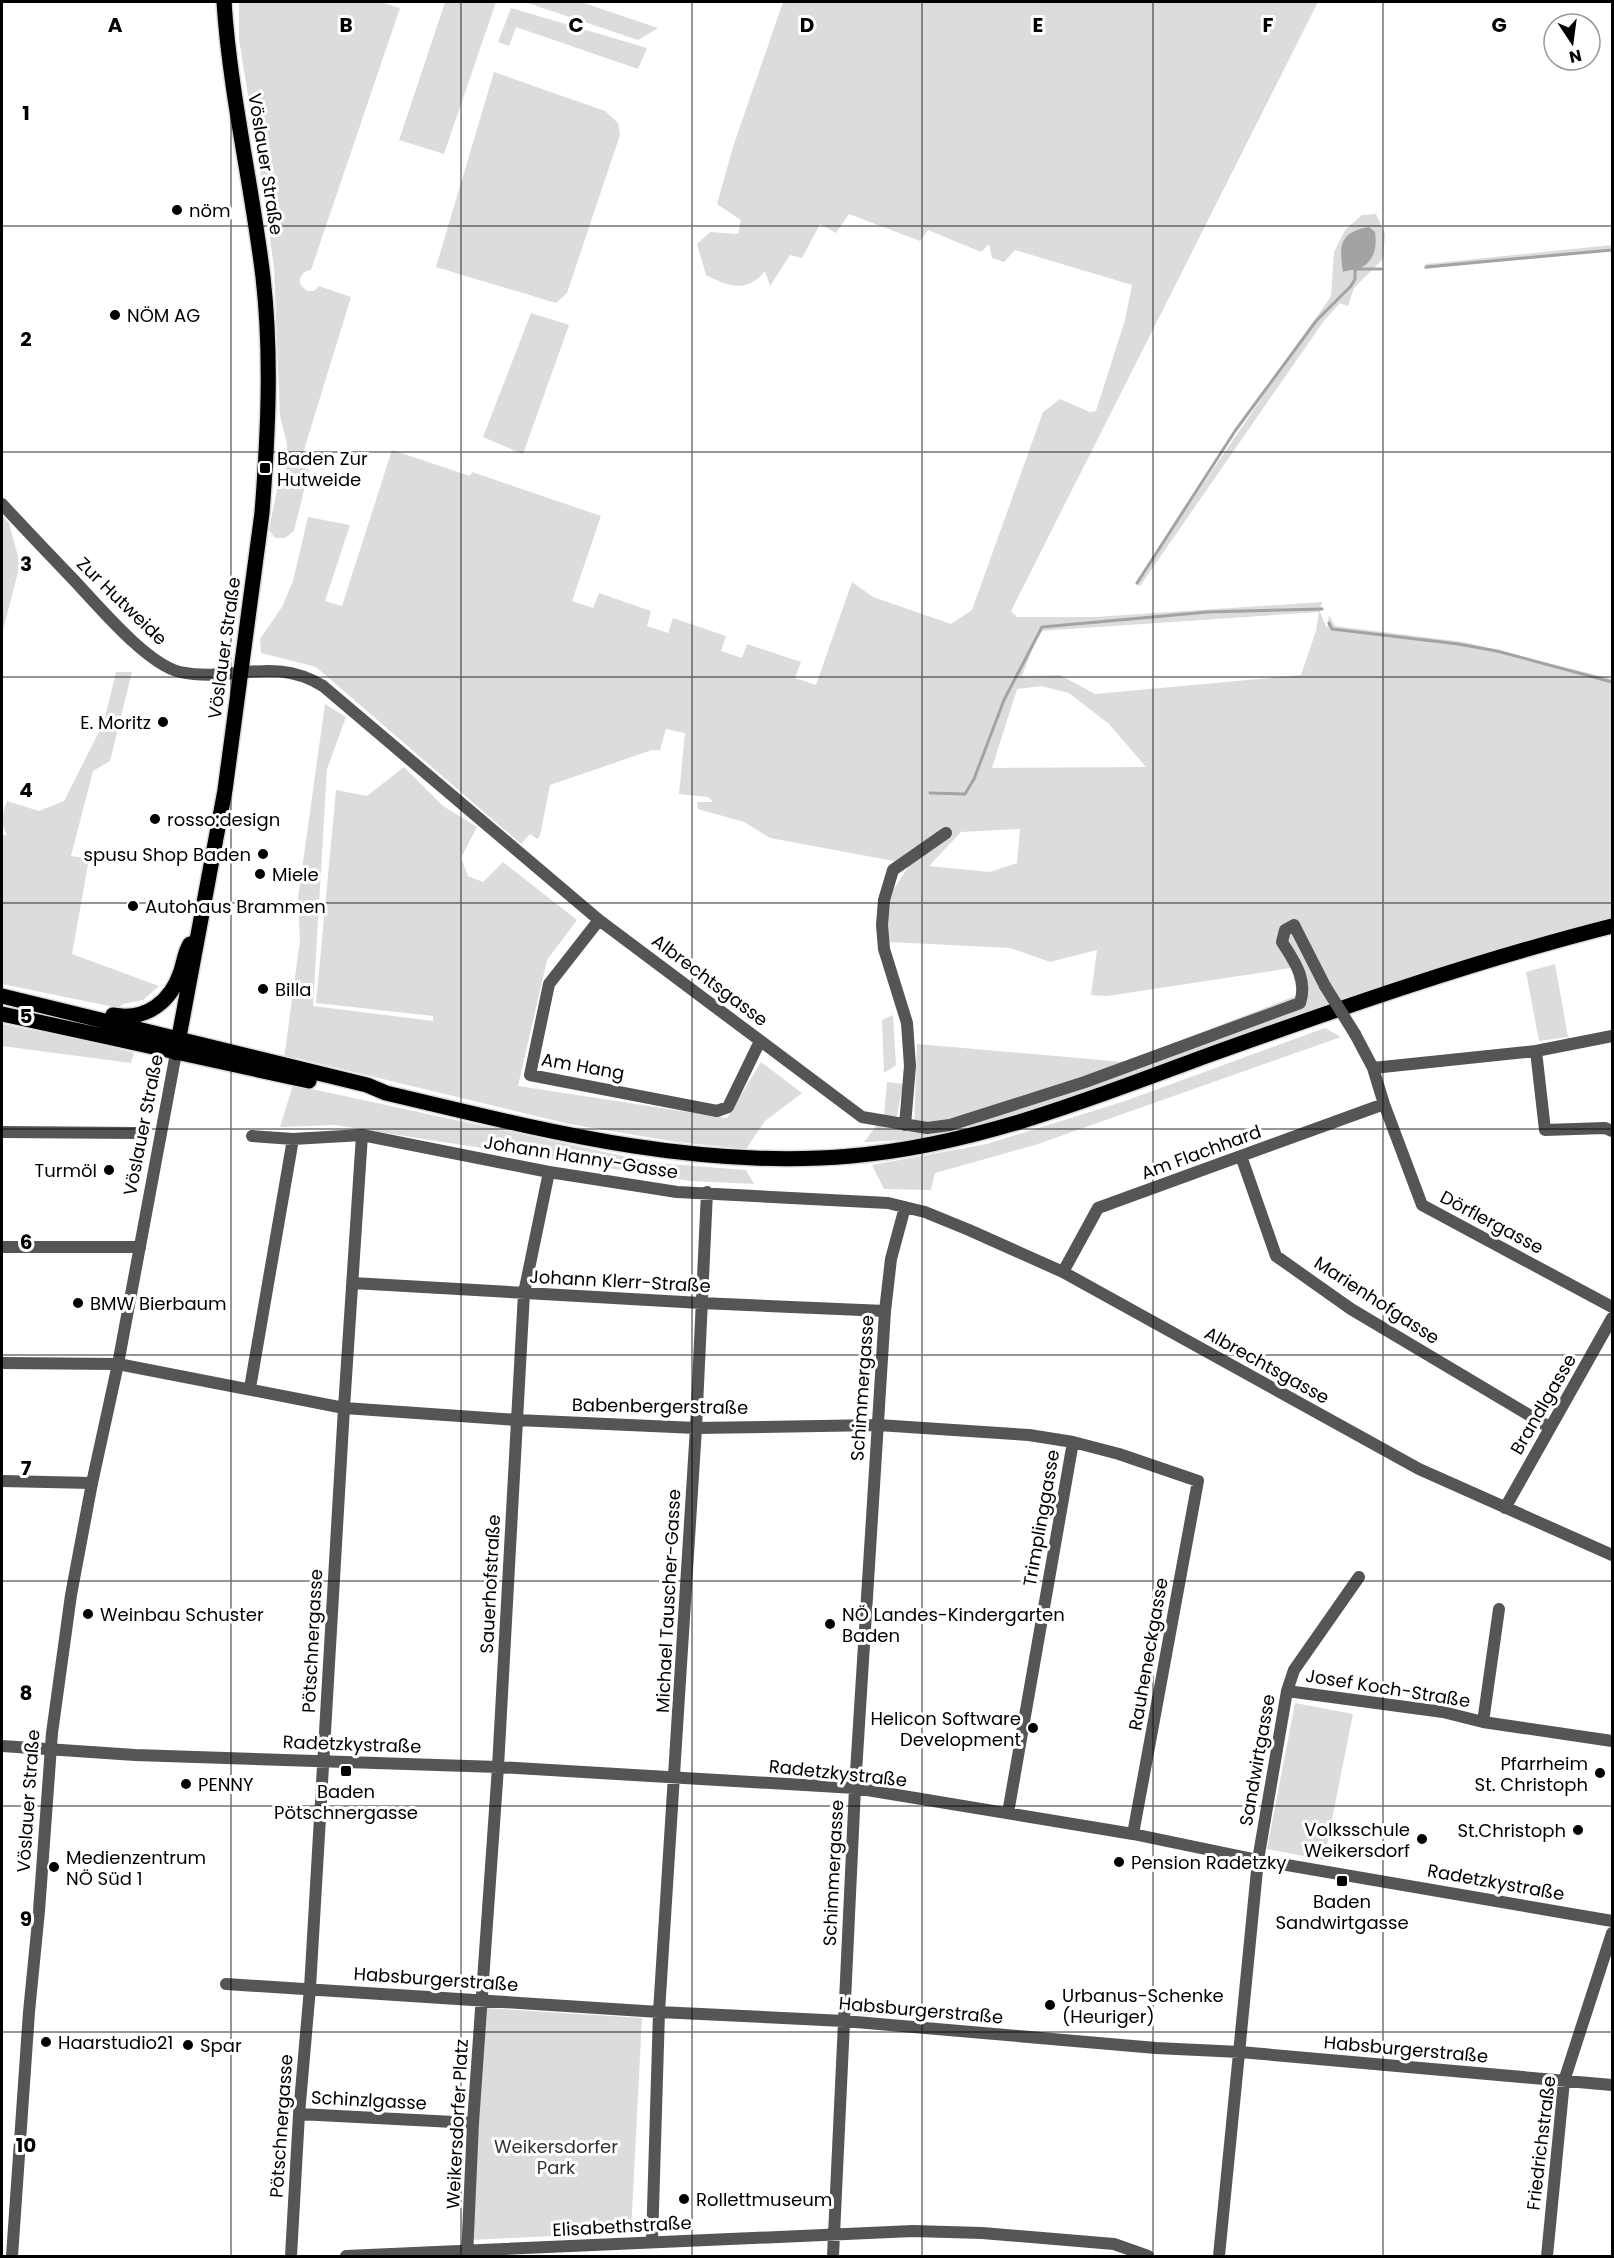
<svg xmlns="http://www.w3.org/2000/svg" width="1614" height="2258" font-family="Poppins,sans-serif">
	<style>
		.green { fill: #dcdcdc; fill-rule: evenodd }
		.water { fill: #a3a3a3 }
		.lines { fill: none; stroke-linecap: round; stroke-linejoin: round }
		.stream { stroke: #a3a3a3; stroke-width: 3 }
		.primary-casing { stroke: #dbdbdb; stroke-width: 18 }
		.minor { stroke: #555; stroke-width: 12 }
		.tertiary { stroke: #555; stroke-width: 12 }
		.primary { stroke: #000; stroke-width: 15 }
		.minor-bridge { stroke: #555; stroke-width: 12 }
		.grid { fill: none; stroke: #000; stroke-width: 1.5; stroke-opacity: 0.55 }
		.poi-dot { fill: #000; stroke: #fff; stroke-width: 2 }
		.labels { text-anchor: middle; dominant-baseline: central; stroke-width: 6; stroke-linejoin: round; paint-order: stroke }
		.street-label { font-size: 18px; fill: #000; stroke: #fff }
		.poi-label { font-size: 18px; fill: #000; stroke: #fff; text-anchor: start }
		.park-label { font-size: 18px; fill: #333; stroke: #fff }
		.grid-label { font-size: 20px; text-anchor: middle; font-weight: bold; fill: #000; stroke: #fff; stroke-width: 6; stroke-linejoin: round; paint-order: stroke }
	</style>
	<rect width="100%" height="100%" fill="#fff"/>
	<path class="green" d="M239,2h141l20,6 -89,262c-8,1 -12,6 -11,14l7,7h7l5,-5 32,11 -52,169 10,4 -15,61 -9,7h-10l-6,-8 9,-46 8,-6 1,-34 -7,-28 -6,-148 -11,-82 12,-1 -2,-6 -12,-2 -22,-138z
		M445,2h51l-52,152 -45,-14z
		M525,2h56l77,26 -20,12z
		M783,2h535l-307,609 6,6h78l227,-15 -2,10 7,17 2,-14 6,11 129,16 148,37v239l-184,53 -137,46 -278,101 -71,18 -28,4 -50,2 13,-17 37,5 3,-86 207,18 174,-67 -7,-27 -184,28 -16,-1 6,-45 -47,12 -40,-14 -121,-6 -4,-13 5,-34 20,-31 -140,-26 -26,-16 -46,-13 -1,-7h16l-5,-5 -29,-3 6,-61 -19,-4 -6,21h-8l-102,35 -10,51 -3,3 -7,-5 -9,10 -205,-177 -55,-14 -1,-14 22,-32 11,-26 15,-64 42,8 -25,76 17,5 50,-156 78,26 2,-4 129,44 -29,85 21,7 6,-15 52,18 -4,15 21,7 5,-15 53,18 -5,15 21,7 5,-14 54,18 -6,16 21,7 36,-103 21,15 78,27 21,-14 71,-198 17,-13 30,13 6,-1 29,-91 7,-35 -117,-35 -11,12 -12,-4 -3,-14 -8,8 -53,-22 -8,11 -71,-27 -13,19 -16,-9 -18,34 -12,-3 -20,31 -5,-15c-18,22 -36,16 -59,4l-9,-31 13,-12 28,2 3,-14 -24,-16 16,-57zM1319,612l-3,19 -15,44 -206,19 -35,-19 -38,1 17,-45zM1042,686l27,7 40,31 37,43 -154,1 25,-79zM1020,829l-3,34 -27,9 -61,-6 32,-34z
		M511,8l136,40 -9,21 -122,-42 -7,19 -11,-4z
		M494,72l111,39 13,12 2,12 -53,158 -11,10 -120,-36z
		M1376,214l9,20 -2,25 -29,29 -6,18 -8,-3 -17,19 -183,264 -5,-2 196,-288 3,-44 11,-22 17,-15z
		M1612,245v6l-188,18 2,-5z
		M531,313l38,12 -46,129 -40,-17z
		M2,515l7,8 11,41 -18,70z
		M116,672h16l-22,89 -17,10 -22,85 18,3 -17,95 87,32 -16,14 -20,4 -4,4 -117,-24v-149h5c-7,-12 -5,-21 0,-34l32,10 25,-10 40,-79z
		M325,704l21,13 -19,52 -14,237 120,15v-5l-117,-13 20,-213 31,6 37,-29 39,39 34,21 -16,31 7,18 15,6 20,-20 74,58 -30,40 -29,126 209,32 34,-56 41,31 -37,28 -19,28 -69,-7 -108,-18 -273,-66 -12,1 16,-119 -2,-42z
		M1555,964l13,73 -29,4 -13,-69z
		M893,1015l3,50 -12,8 -2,-53z
		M2,1024l95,19 37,10 -3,10 -129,-17z
		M1325,1028l16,9 -306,108 -100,28 -4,17 -47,-1 -12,-24 115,-21 138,-43z
		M887,1082l16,2 -6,32h-13z
		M293,1085l363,78 90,7 8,14 -63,-3 -356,-56 -55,2z
		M1295,1703l58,11 -29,146 -57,-11z
		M486,2008l156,10 -11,214 -160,8z"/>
	<path class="water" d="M1369,227l6,5c2,13 0,28 -13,35 -4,3 -14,3 -19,5 -4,-26 -4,-40 26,-45z"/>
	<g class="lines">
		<path class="stream" d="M1426,267l186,-17
			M1137,583l98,-152 81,-110 35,-35 4,-7v-10h26
			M1329,623l3,6 126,15 39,7 115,31
			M930,793l35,1 9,-15 30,-79 38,-73 166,-15 114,-3"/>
		<g class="primary-casing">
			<path id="primary" d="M2,996l365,89 19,8c152,36 307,77 465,63 125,-11 239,-57 355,-100 134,-48 268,-95 406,-130
				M2,1014l307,67
				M113,1015c33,6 58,-13 68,-44 3,-10 4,-19 9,-27
				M176,1053l49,-263 37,-277c6,-78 10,-158 1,-236 -11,-92 -33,-183 -39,-275"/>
		</g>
		<path class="minor" d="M2,504c23,25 46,49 69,73 25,26 75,87 109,95 53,11 92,-17 143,14l276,234 263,197 65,11 23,-3 135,-43 215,-79c8,-24 -6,-42 -18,-61l3,-12 9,-5 31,61
			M599,920l-50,64 -19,91 187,36 11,-4 32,-66
			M1355,1034l18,34 11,36 38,101 190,102
			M1536,1051l9,79 60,-2 7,3
			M1373,1068l163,-17 76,-15
			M905,1125l5,-59 -3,-43 -23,-74 -2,-24 2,-25 9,-30 53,-37
			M2,1132l135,1
			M252,1136l41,3 69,-4 187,37 128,20 211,11 37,9 44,18 94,42 356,197 193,86
			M1241,1156l35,100 75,53 198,118
			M2,1247h138
			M1063,1272l35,-64 286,-104
			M353,1283l348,20 184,8
			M2,1363l116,1 226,44 173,12 179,8 182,-3 151,10 44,7 46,12 79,27 -65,353
			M250,1388l43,-249
			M2,1481l90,2
			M1505,1508l107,-190
			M1287,1691l156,21 40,10 129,19
			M1483,1722l16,-113
			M2,1746l133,9 363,12 357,21 278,46 125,26 354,61
			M1008,1813l65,-371
			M226,1984l433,28 185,9 312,27 84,4 372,33
			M299,2114l174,9
			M652,2242l7,-230 37,-584 11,-236
			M291,2256l8,-142 11,-126 34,-580 18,-273
			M346,2256l567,-25 69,2 132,11 34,12
			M467,2256l6,-133 25,-356 26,-474 25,-121
			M833,2256l22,-468 30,-477 6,-52 14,-52
			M1219,2256l39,-396 29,-169 7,-21 65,-93
			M1547,2256l17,-175 48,-148"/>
		<path class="tertiary" d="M12,2256l17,-244 10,-101 13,-178 19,-138 21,-112 26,-119 58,-311"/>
		<use href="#primary" class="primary"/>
		<path class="minor-bridge" d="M1325,986l30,48"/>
	</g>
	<path class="grid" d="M231,2v2254M461,2v2254M692,2v2254M922,2v2254M1153,2v2254M1383,2v2254M2,226h1610M2,452h1610M2,677h1610M2,903h1610M2,1129h1610M2,1355h1610M2,1581h1610M2,1806h1610M2,2032h1610"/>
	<g class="poi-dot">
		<circle cx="177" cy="210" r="6"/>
		<circle cx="115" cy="315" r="6"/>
		<rect x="259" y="462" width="12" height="12" rx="3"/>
		<circle cx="163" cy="722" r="6"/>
		<circle cx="155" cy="819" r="6"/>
		<circle cx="263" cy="854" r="6"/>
		<circle cx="260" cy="874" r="6"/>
		<circle cx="133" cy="906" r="6"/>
		<circle cx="263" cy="989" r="6"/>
		<circle cx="109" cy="1170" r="6"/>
		<circle cx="78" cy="1303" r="6"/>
		<circle cx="88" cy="1614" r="6"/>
		<circle cx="830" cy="1624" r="6"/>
		<circle cx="1033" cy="1728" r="6"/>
		<rect x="340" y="1765" width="12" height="12" rx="3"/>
		<circle cx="1600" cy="1773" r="6"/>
		<circle cx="186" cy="1784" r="6"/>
		<circle cx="1578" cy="1830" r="6"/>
		<circle cx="1422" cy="1839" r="6"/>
		<circle cx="1119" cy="1862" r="6"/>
		<circle cx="54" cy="1867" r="6"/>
		<rect x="1336" y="1875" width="12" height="12" rx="3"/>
		<circle cx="1050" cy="2005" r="6"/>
		<circle cx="46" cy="2042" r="6"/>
		<circle cx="188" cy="2045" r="6"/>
		<circle cx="684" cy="2199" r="6"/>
	</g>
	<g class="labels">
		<g class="street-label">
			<text transform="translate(266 164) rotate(81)">Vöslauer Straße</text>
			<text transform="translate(122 601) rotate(44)">Zur Hutweide</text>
			<text transform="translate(224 648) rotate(-82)">Vöslauer Straße</text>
			<text transform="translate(710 980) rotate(37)">Albrechtsgasse</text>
			<text transform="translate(583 1066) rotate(10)">Am Hang</text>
			<text transform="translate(143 1125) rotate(-79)">Vöslauer Straße</text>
			<text transform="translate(1201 1152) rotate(-20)">Am Flachhard</text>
			<text transform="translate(581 1157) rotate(9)">Johann Hanny-Gasse</text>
			<text transform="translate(1492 1222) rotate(28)">Dörflergasse</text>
			<text transform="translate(620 1281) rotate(3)">Johann Klerr-Straße</text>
			<text transform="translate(1377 1300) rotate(33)">Marienhofgasse</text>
			<text transform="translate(1267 1365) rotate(29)">Albrechtsgasse</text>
			<text transform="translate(862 1388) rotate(-86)">Schimmergasse</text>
			<text transform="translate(1543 1404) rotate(-60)">Brandlgasse</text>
			<text transform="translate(660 1406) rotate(1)">Babenbergerstraße</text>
			<text transform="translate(1041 1518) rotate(-80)">Trimplinggasse</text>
			<text transform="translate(490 1584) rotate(-87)">Sauerhofstraße</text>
			<text transform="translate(668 1601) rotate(-87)">Michael Tauscher-Gasse</text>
			<text transform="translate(312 1641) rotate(-87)">Pötschnergasse</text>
			<text transform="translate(1148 1654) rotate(-80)">Rauheneckgasse</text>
			<text transform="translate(1388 1688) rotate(9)">Josef Koch-Straße</text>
			<text transform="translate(352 1744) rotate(2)">Radetzkystraße</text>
			<text transform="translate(1257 1760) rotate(-80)">Sandwirtgasse</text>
			<text transform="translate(838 1773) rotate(6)">Radetzkystraße</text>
			<text transform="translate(28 1801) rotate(-86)">Vöslauer Straße</text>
			<text transform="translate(833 1873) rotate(-87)">Schimmergasse</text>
			<text transform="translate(1496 1882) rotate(10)">Radetzkystraße</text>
			<text transform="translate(436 1979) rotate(4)">Habsburgerstraße</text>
			<text transform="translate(921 2010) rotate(5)">Habsburgerstraße</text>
			<text transform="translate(1406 2049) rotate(5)">Habsburgerstraße</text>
			<text transform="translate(369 2100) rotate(3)">Schinzlgasse</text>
			<text transform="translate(457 2124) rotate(-87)">Weikersdorfer Platz</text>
			<text transform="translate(281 2126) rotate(-86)">Pötschnergasse</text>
			<text transform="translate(1541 2143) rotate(-83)">Friedrichstraße</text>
			<text transform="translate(622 2226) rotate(-3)">Elisabethstraße</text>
		</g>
		<g class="poi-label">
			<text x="189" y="210">nöm</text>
			<text x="127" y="315">NÖM AG</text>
			<text x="277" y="458">Baden Zur<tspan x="277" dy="21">Hutweide</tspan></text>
			<text x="151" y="722" text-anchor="end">E. Moritz</text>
			<text x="167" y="819">rosso:design</text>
			<text x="251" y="854" text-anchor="end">spusu Shop Baden</text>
			<text x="272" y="874">Miele</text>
			<text x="145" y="906">Autohaus Brammen</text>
			<text x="275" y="989">Billa</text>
			<text x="97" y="1170" text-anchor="end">Turmöl</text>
			<text x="90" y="1303">BMW Bierbaum</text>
			<text x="100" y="1614">Weinbau Schuster</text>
			<text x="842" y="1614">NÖ Landes-Kindergarten<tspan x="842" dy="21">Baden</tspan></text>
			<text x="1021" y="1718" text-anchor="end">Helicon Software<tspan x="1021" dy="21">Development</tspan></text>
			<text x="1588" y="1763" text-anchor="end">Pfarrheim<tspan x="1588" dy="21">St. Christoph</tspan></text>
			<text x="198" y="1784">PENNY</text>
			<text x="346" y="1791" text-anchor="middle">Baden<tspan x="346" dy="21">Pötschnergasse</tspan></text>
			<text x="1410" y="1829" text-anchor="end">Volksschule<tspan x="1410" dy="21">Weikersdorf</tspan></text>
			<text x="1566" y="1830" text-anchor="end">St.Christoph</text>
			<text x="66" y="1857">Medienzentrum<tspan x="66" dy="21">NÖ Süd 1</tspan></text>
			<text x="1131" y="1862">Pension Radetzky</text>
			<text x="1342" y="1901" text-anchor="middle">Baden<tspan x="1342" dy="21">Sandwirtgasse</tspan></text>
			<text x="1062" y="1995">Urbanus-Schenke<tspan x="1062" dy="21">(Heuriger)</tspan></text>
			<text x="58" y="2042">Haarstudio21</text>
			<text x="200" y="2045">Spar</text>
			<text x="696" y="2199">Rollettmuseum</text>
		</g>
		<g class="park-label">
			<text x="556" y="2146">Weikersdorfer<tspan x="556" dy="21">Park</tspan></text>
		</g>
	</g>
	<g class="grid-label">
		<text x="115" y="32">A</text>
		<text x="346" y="32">B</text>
		<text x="576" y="32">C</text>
		<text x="807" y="32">D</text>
		<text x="1038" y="32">E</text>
		<text x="1268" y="32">F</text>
		<text x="1499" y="32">G</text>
		<text x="26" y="120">1</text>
		<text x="26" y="346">2</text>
		<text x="26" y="571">3</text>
		<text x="26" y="797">4</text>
		<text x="26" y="1023">5</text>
		<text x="26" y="1249">6</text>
		<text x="26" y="1475">7</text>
		<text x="26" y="1700">8</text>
		<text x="26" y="1926">9</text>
		<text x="26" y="2152">10</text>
	</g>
	<rect width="1614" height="2258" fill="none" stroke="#000000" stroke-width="6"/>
	<g transform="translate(1572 42) rotate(167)"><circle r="28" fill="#ffffff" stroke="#999999" stroke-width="1.5"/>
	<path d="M0-4.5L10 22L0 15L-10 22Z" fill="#000000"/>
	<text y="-9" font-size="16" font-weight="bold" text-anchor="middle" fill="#000000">N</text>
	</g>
</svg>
